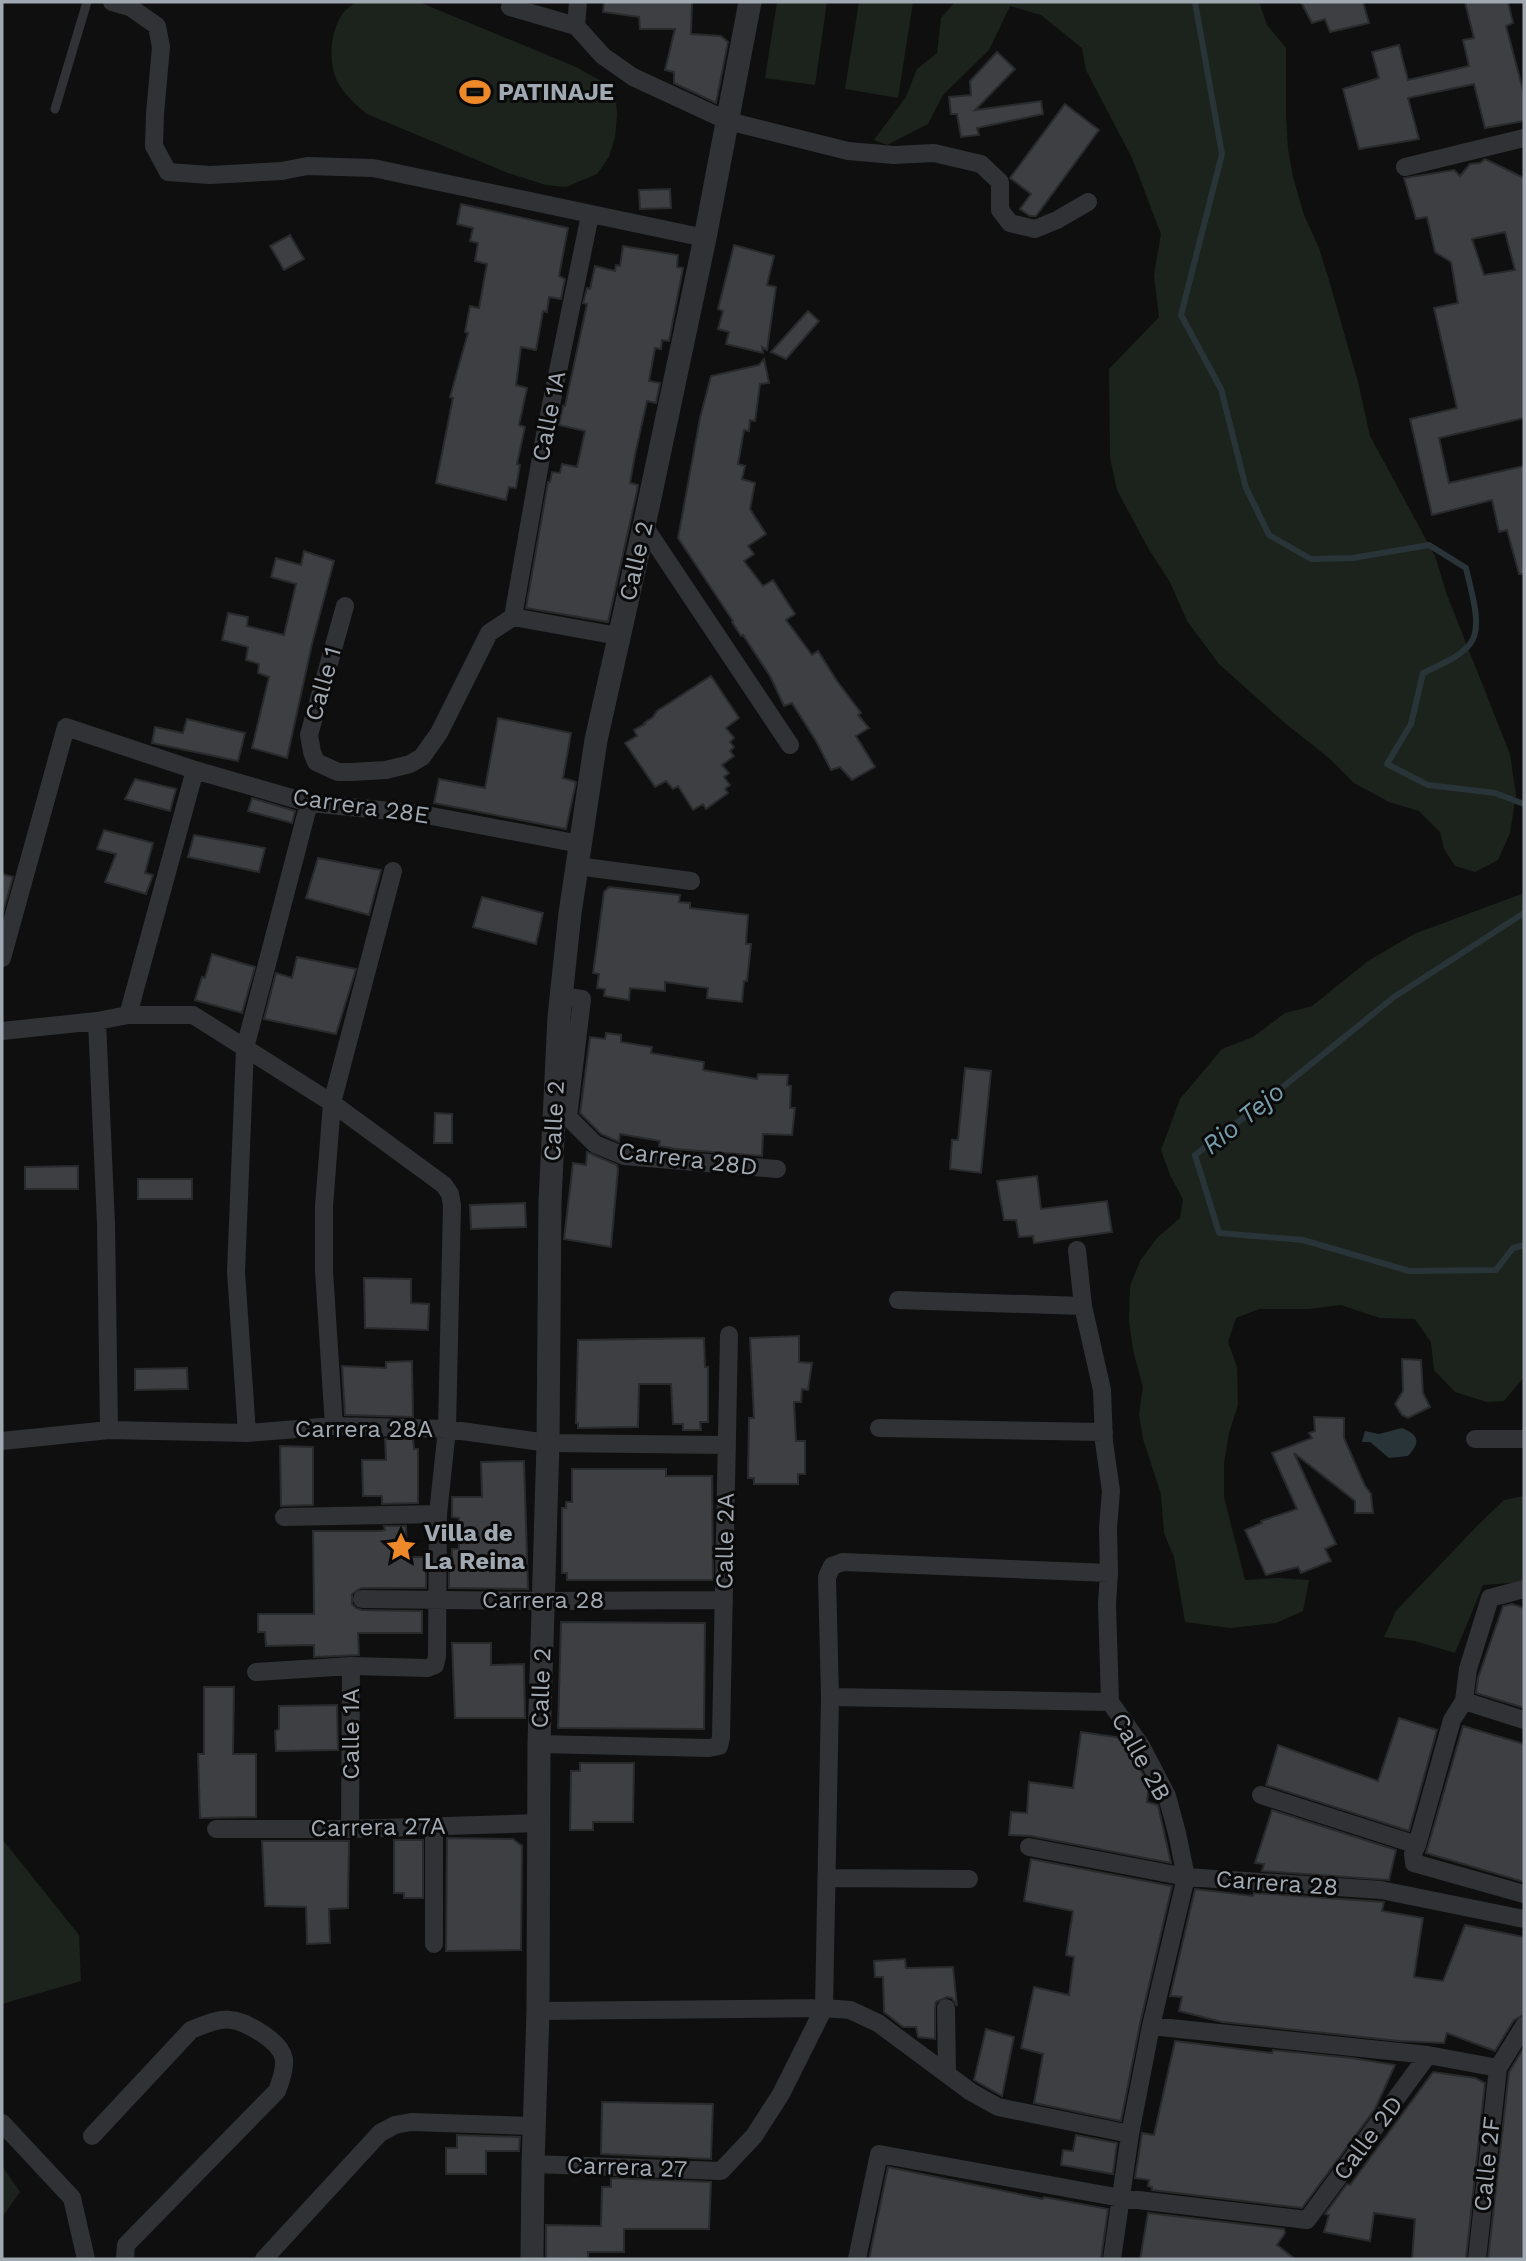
<svg xmlns="http://www.w3.org/2000/svg" width="1526" height="2261" font-family="'Work Sans',sans-serif">
	<style>
		.green { fill: #1c231c }
		.water { fill: #293438 }
		.lines { fill: none; stroke-linecap: round; stroke-linejoin: round }
		.stream { stroke: #293438; stroke-width: 6 }
		.building { fill: #3e3f43; stroke: #292a2c; stroke-width: 2; fill-rule: evenodd }
		.service { stroke: #303235; stroke-width: 9 }
		.minor { stroke: #303235; stroke-width: 18 }
		.tertiary { stroke: #303235; stroke-width: 23 }
		.labels { text-anchor: middle; dominant-baseline: central; stroke-width: 6; stroke-linejoin: round; paint-order: stroke }
		.poi-label { font-size: 24px; font-weight: bold; fill: #a0a8b1; stroke: #0a0a0b; text-anchor: start }
		.street-label { font-size: 24px; fill: #a0a8b1; stroke: #0a0a0b }
		.water-label { font-size: 26px; font-style: italic; fill: #779dad; stroke: #0a0a0b }
	</style>
	<rect width="100%" height="100%" fill="#0f0f10"/>
	<path class="green" d="M356,2h63l157,65 25,14 15,18 1,16 -2,22 -6,20 -12,17 -31,13 -20,-2 -38,-12 -141,-59c-11,-9 -23,-20 -30,-33 -9,-20 -7,-50 6,-68 3,-4 9,-8 13,-11z
		M777,2h50l-12,83 -50,-7z
		M859,2h54l-15,96 -53,-9z
		M955,2h304l8,23 19,23v68l2,33 5,28 11,38 15,33 12,39 27,95 12,54 65,120 12,39 63,159 6,41 -6,38 -12,27 -23,12 -20,-6 -11,-17 -4,-17 -21,-21 -30,-9 -35,-19 -25,-25 -43,-34 -67,-60 -32,-43 -17,-39 -22,-34 -31,-58 -7,-32 -1,-89 50,-52 -5,-42 7,-41 -29,-76 -46,-88 -4,-22 -41,-33 -31,-9 -21,44 -46,45 -15,29 -41,21 -13,-5 32,-43 11,-28 20,-16 4,-35z
		M1524,893v484l-20,24 -17,1 -32,-10 -21,-22 -3,-28 -16,-23 -35,-1 -39,-13 -32,4h-50l-23,9 -8,24 9,25 1,38 -9,28 -5,31v33l21,83 33,-2 31,2 -6,31 -27,12 -46,5 -45,-6 -11,-65 -10,-24 -3,-39 -18,-55 -4,-25 4,-27 -10,-37 -4,-30 1,-34 10,-25 17,-23 23,-20 3,-19 -13,-24 -9,-25 19,-51 42,-50 31,-12 32,-24 27,-7 56,-45 46,-27z
		M1524,1496v86l-41,3 -28,68 -40,-12 -31,-4 12,-26 81,-85 27,-26z
		M2,1839l77,96 2,46 -79,23z
		M2,2166l18,26 -18,25z"/>
	<path class="water" d="M1402,1428c17,7 19,14 6,28l-19,2 -19,-16h-8l3,-11 14,3z"/>
	<g class="lines">
		<path class="stream" d="M1195,2l27,152 -41,161 40,74 25,99 23,47 42,24 42,-1 76,-13 37,23c4,20 18,59 4,76 -11,14 -31,21 -47,29l-12,51 -24,40 41,21 67,8 29,11
			M1524,913l-130,84 -126,102 -73,56 24,78 84,7 106,31 87,-1 17,-22 11,-3"/>
	</g>
	<path class="building" d="M604,2h88l-1,32 30,2 7,6 -12,61 -42,-20v-11l-9,-2 10,-41h-35l-1,-12 -36,-5z
		M1301,2h62l6,21 -39,9 -5,-13 -13,4z
		M1465,2h43l5,21 -7,3 18,68v27l-39,7 -11,-44 -66,14 11,41 -60,10 -16,-60 36,-11 -7,-26 27,-7 9,35 61,-14 -6,-26 11,-2z
		M997,52l18,17 -40,41 66,-9 2,13 -66,14 2,7 -18,2 -4,-23h-6l-2,-17 22,-2 -1,-14z
		M1065,104l34,26 -63,86h-6l-10,-7 11,-15 -21,-16z
		M1485,159l39,19v240l-85,20 10,45 75,-17v108h-5l-12,-44 -8,2 -7,-32 -60,15 -22,-96 47,-11 -23,-100 24,-5 -7,-41 -16,-10 -8,-35 -11,2 -12,-41 50,-8 6,6 10,-12 10,-1zM1505,232l10,38 -31,5 -12,-36z
		M670,189l1,19 -31,1 -1,-19z
		M461,204l107,24 -9,48 6,3 -4,20 -12,-2 -2,15 -4,-1 -7,39 -15,-3 -5,38 11,3 -8,37 6,2 -8,37 3,1 -4,23 -7,-1 -3,13 -70,-17 17,-85 -3,-1 18,-64 -3,-1 5,-26 9,2 8,-44 -12,-3 3,-18 -8,-2 3,-13 -16,-4z
		M290,235l14,24 -20,11 -14,-24z
		M734,245l40,11 -7,29 9,2 -9,63 -5,-3 1,6 -37,-9 3,-12 -11,-3 5,-18 -5,-2z
		M623,246l55,9 -1,12 6,1 -14,73 -7,-1 -1,9 -6,-1 -6,33 11,2 -4,20 -9,-2 -12,54 -5,28 8,2 -1,6 -29,131 -82,-14 22,-126h2l2,-10 8,1 2,-9 15,3 8,-36 -26,-6 4,-19h2l22,-102 -4,-1 4,-15 3,1 5,-23 20,5 1,-6 4,1z
		M808,311l11,10 -33,38 -15,-7z
		M764,359l5,24 -9,1 -5,37 -5,-1 -1,11 -5,-1 -6,34 7,2 -3,13 13,4 -5,26 16,25 -18,12 6,8 -10,7 19,25 10,-6 22,34 -9,6 26,35 6,-4 19,30 24,32 -3,2 11,13 -13,8 19,31 -23,13 -12,-13 -9,3 -15,-29 -24,-38 -8,3 -14,-30 -27,-41 -2,1 -9,-14 1,-1 -55,-83 22,-120 11,-42 48,-11z
		M304,551l30,10 -22,83 -25,114 -35,-10 17,-71 -11,-4 1,-9 -13,-4 2,-13 -26,-7 6,-27 20,4 -1,9 37,9 12,-51 -25,-7 5,-19 25,7z
		M711,676l28,42 -13,10 8,10 -4,4 4,5 -4,4 4,5 -12,9 7,8 -5,4 6,8 -5,4 3,4 -22,16 -3,-5 -10,6 -15,-24 -5,3 -7,-8 -11,6 -30,-44 12,-7 -3,-6 11,-6 -1,-1 9,-6 4,-6z
		M498,718l73,15 -8,45 13,4 -10,47 -132,-26 5,-24 46,9z
		M187,719l58,14 -7,28 -86,-18 3,-16 28,6z
		M135,779l41,10 -6,22 -45,-12z
		M252,798l43,13 -3,12 -44,-12z
		M104,830l49,13 -8,30 8,2 -7,19 -41,-12 11,-28 -19,-5z
		M194,835l71,13 -6,24 -71,-15z
		M318,858l63,12 -12,45 -63,-17z
		M2,874l11,3 -11,39z
		M609,887l71,8 -1,7 11,1v5l58,7 -2,29h5l-4,37h-3l-2,21 -35,-4 1,-10 -43,-6v9l-35,-3 -1,12 -25,-4 1,-7 -8,-1 2,-14 -6,-1 11,-81z
		M482,897l61,16 -7,31 -63,-17z
		M212,954l43,13 -13,46 -47,-13 7,-23 3,1z
		M297,957l59,12 -20,65 -72,-15 12,-46 16,5z
		M606,1033l15,2v7l31,5 -1,6 53,9 -1,8 54,9 1,-5 30,1 -1,10 4,1 -1,22h5l-3,27 -29,-1 -1,22 -87,-7 -16,-3 1,-5 -40,-7 -1,8 -18,-8 -21,-21 10,-76 15,2z
		M965,1068l26,3 -10,102 -31,-4 2,-29h6z
		M435,1113l17,1v29h-18z
		M587,1152l30,13 1,4 -7,78 -47,-8 9,-76 13,2z
		M78,1166v23h-53v-22z
		M1037,1176l4,33 66,-8 5,31 -78,11 -1,-7 -14,1 -3,-17h-12l-7,-39z
		M138,1179h54v20h-54z
		M525,1203l1,24 -55,2 -1,-24z
		M364,1278l47,1v24l18,1 -1,26 -63,-2z
		M799,1336v26l13,1 -4,27 -6,-1 -1,13h-7l2,39h9v33h-7v10h-44v-6h-6l1,-60h5l-4,-80z
		M704,1338l1,29h3v55h-8l1,8h-18v-6h-10l-2,-40h-32l-1,43 -60,1v-5h-2l2,-83z
		M1402,1359l19,1 2,33 7,14 -22,11 -6,-3 -7,-11 8,-13z
		M412,1361l1,56 -68,-2 -3,-49 44,2v-6z
		M187,1368l1,21 -53,1v-21z
		M1314,1417l30,1v20l21,48 6,8 2,19h-18v-12l-61,-48 42,91 -11,5 6,12 -30,12 -3,-6 -32,8 -21,-45 17,-7 -1,-2 36,-12 -25,-56 40,-15 -3,-5 6,-2z
		M385,1439h28l1,10h4v54l-36,1v-8h-19l-1,-36h24z
		M280,1446l33,1v58l-32,1z
		M524,1461l4,128 -79,-1v-32h3v-7h7v-31l-7,-1v-20h30l-1,-35z
		M572,1469h94v7h46l1,104h-146v-7h-5v-65h4v-6h6z
		M384,1526h22l1,31h19v31h-65l-9,6v10l4,4 6,2 60,1v22h-64l1,22 -45,2v-12l-48,1 -1,-14h-7v-18h56l-1,-83h67l5,-1z
		M1512,1604l12,4v100l-48,-15 2,-15 25,-72z
		M561,1622l144,1 -1,106 -146,-1z
		M452,1643h39v22l33,-1 1,54h-70z
		M204,1687h30l-1,67h23v63l-56,1 -2,-64h6z
		M337,1705l1,45 -62,1 -1,-20 4,-2v-23z
		M1399,1718l38,12 -28,101 -143,-46 12,-40 100,36z
		M1463,1726l61,18v138l-98,-29z
		M1081,1732l41,6 6,9 -1,3 4,1 18,35 -2,16 11,3 13,58 -140,-27 -22,-1 2,-23 16,1 2,-31 44,6z
		M580,1763h54l-1,59h-40v8h-23l1,-59h9z
		M1272,1810l124,40 -7,30 -127,-9 2,-7 -9,-1z
		M447,1838l66,1 9,7 -1,104 -75,1z
		M394,1840h29v58h-19v-5h-10z
		M262,1841h87l-1,67 -19,1 1,34 -23,1 -1,-37 -41,-1z
		M1031,1859l141,27 -32,138 -19,97 -87,-18 9,-49 -22,-6 13,-61 35,8 5,-38 -8,-2 7,-44 -49,-10z
		M1195,1889l58,7 1,-3 130,9 -2,9 41,7 -9,59 29,4 22,-56 59,12v78l-10,5 -19,31 -48,-18 -3,10 -45,-2 -177,-19 -43,-11 3,-14 -12,-1z
		M905,1959l1,9 47,-1 4,39 -5,-8 -5,-1 -11,5 -1,6v31l-17,-2 -2,-10h-13l-19,-15 -1,-35h-8l-1,-16z
		M986,2029l28,8 -12,59 -28,-16z
		M1175,2041l97,12 1,-3 79,8 43,7 -20,44 -73,99 -150,-18v-3l-4,-1 1,-6 -14,-2 7,-45 12,2z
		M1524,2047v212h-36l21,-187z
		M1433,2072l42,6 10,5 -19,176h-54l3,-40 -41,-6 -4,28 -46,-9 5,-17 -4,-1 22,-30 3,1z
		M602,2102l111,2 -2,55 -110,-5z
		M457,2135l63,2 -1,14h-33v23h-40v-26h11z
		M1076,2135l41,8 -4,31 -52,-9 2,-15 10,1z
		M888,2167l155,32 1,-2 64,12 -7,50h-232z
		M611,2178l100,4 -2,47h-85v23h-36v6l-42,1v-34l55,1 1,-39h9z
		M1148,2213l136,16 1,4 -8,12 18,14h-155z"/>
	<g class="lines">
		<path class="service" d="M55,109l32,-107"/>
		<path class="minor" d="M112,2l18,5 27,19 4,21 -6,67 -1,32 14,26 42,3 72,-4 25,-5 66,2 332,70
			M510,7l66,19 27,30 30,21 95,44 120,30 46,4 40,-2 47,11 19,18v28l10,13 25,6 22,-9 31,-18
			M576,26l2,-24
			M1405,167l119,-29
			M644,526l146,219
			M345,606l-36,129 3,17 4,10 22,10h13l35,-2 24,-6 12,-7 17,-24 50,-100 24,-16 105,19
			M513,617l33,-188 44,-214
			M577,866l114,15
			M2,958l64,-231 129,43 114,33 112,11 159,30
			M561,996l21,3 -14,118 27,27 29,12 153,13
			M128,1015l67,-245
			M97,1021l9,203 3,206
			M2,1031l95,-10 31,-6h65l139,88 112,82 6,9 2,11 -5,224 -9,85 -1,142 -2,9 -8,3 -76,-2 -95,6
			M1077,1250l6,56 19,84 2,52 7,49 -3,37 1,45 -2,31 3,98 31,44 26,50 10,37 9,44 -35,149 -21,108 -18,125
			M898,1300l185,6
			M334,1426l-10,-155v-65l8,-103 61,-232
			M879,1428l225,4
			M247,1433l-11,-161 9,-224 64,-245
			M1475,1439h49
			M2,1441l107,-11 138,3 87,-7 113,3 101,14 179,2
			M284,1517l154,-3
			M1524,1589l-34,9 -22,71 -4,32 -12,19 -35,125 -4,8 1,10 110,31
			M362,1599l181,2 181,-1
			M830,1697l280,5
			M1464,1701l60,19
			M539,1744l170,4 10,-2 2,-9 8,-402
			M1261,1795l156,50
			M216,1829h134l189,-6
			M350,1829l1,-163
			M1029,1847l157,30 195,13 143,29
			M827,1878l142,1
			M434,1944v-118
			M946,2008l1,65
			M538,2011l286,-3 26,2 28,13 93,69 27,15 132,27
			M1151,2026l277,29 70,13
			M2,2123l70,75 14,61
			M92,2136l99,-106c33,-14 42,-15 72,4 9,6 19,14 21,25 1,11 -3,22 -7,32l-151,154 -1,14
			M533,2164l188,7 33,-35 27,-42 43,-86 6,-311 -3,-120 5,-11 11,-4 266,11
			M264,2259l116,-126 15,-8 16,-3 123,4
			M857,2259l22,-105 242,44 186,22 121,-165
			M1477,2259l21,-191 26,-42"/>
		<path class="tertiary" d="M532,2259l1,-95 5,-153 1,-267 9,-301 2,-242 9,-184 11,-104 26,-173 48,-214 61,-288 45,-236"/>
	</g>
	<defs>
		<g id="stadium-bare" transform="scale(2.415)"><path d="M0-5a6.5 5 0 1 0 0 10a6.5 5 0 1 0 0-10ZM-3.5-1.8h7v3.6h-7Z" fill="#ee892a" stroke="#0a0a0b" stroke-width="2.5" paint-order="stroke"/></g>
		<g id="sight-bare" transform="scale(2.415)"><path d="M0-6L1.8-2.2L6-1.7L2.9 1.2L3.7 5.4L0 3.3L-3.7 5.4L-2.9 1.2L-6-1.7L-1.8-2.2Z" fill="#ee892a" stroke="#0a0a0b" stroke-width="2.5" paint-order="stroke"/></g>
	</defs>
	<g fill-rule="evenodd">
		<use href="#stadium-bare" x="475" y="92"/>
		<use href="#sight-bare" x="401" y="1547"/>
	</g>
	<g class="labels">
		<g class="poi-label">
			<text x="498" y="92">PATINAJE</text>
			<text x="424" y="1533">Villa de<tspan x="424" dy="28">La Reina</tspan></text>
		</g>
		<g class="street-label">
			<text transform="translate(549 416) rotate(-79)">Calle 1A</text>
			<text transform="translate(636 561) rotate(-77)">Calle 2</text>
			<text transform="translate(323 684) rotate(-74)">Calle 1</text>
			<text transform="translate(361 806) rotate(8)">Carrera 28E</text>
			<text transform="translate(554 1121) rotate(-87)">Calle 2</text>
			<text transform="translate(688 1159) rotate(7)">Carrera 28D</text>
			<text x="364" y="1429">Carrera 28A</text>
			<text transform="translate(725 1541) rotate(-89)">Calle 2A</text>
			<text x="543" y="1600">Carrera 28</text>
			<text transform="translate(541 1688) rotate(-88)">Calle 2</text>
			<text transform="translate(351 1734) rotate(-90)">Calle 1A</text>
			<text transform="translate(1141 1757) rotate(61)">Calle 2B</text>
			<text transform="translate(378 1827) rotate(-1)">Carrera 27A</text>
			<text transform="translate(1277 1883) rotate(4)">Carrera 28</text>
			<text transform="translate(1368 2138) rotate(-53)">Calle 2D</text>
			<text transform="translate(1487 2164) rotate(-84)">Calle 2F</text>
			<text transform="translate(627 2167) rotate(2)">Carrera 27</text>
		</g>
		<g class="water-label">
			<text transform="translate(1243 1118) rotate(-39)">Rio Tejo</text>
		</g>
	</g>
	<rect width="1526" height="2261" fill="none" stroke="#a0a8b1" stroke-width="7"/>
</svg>
